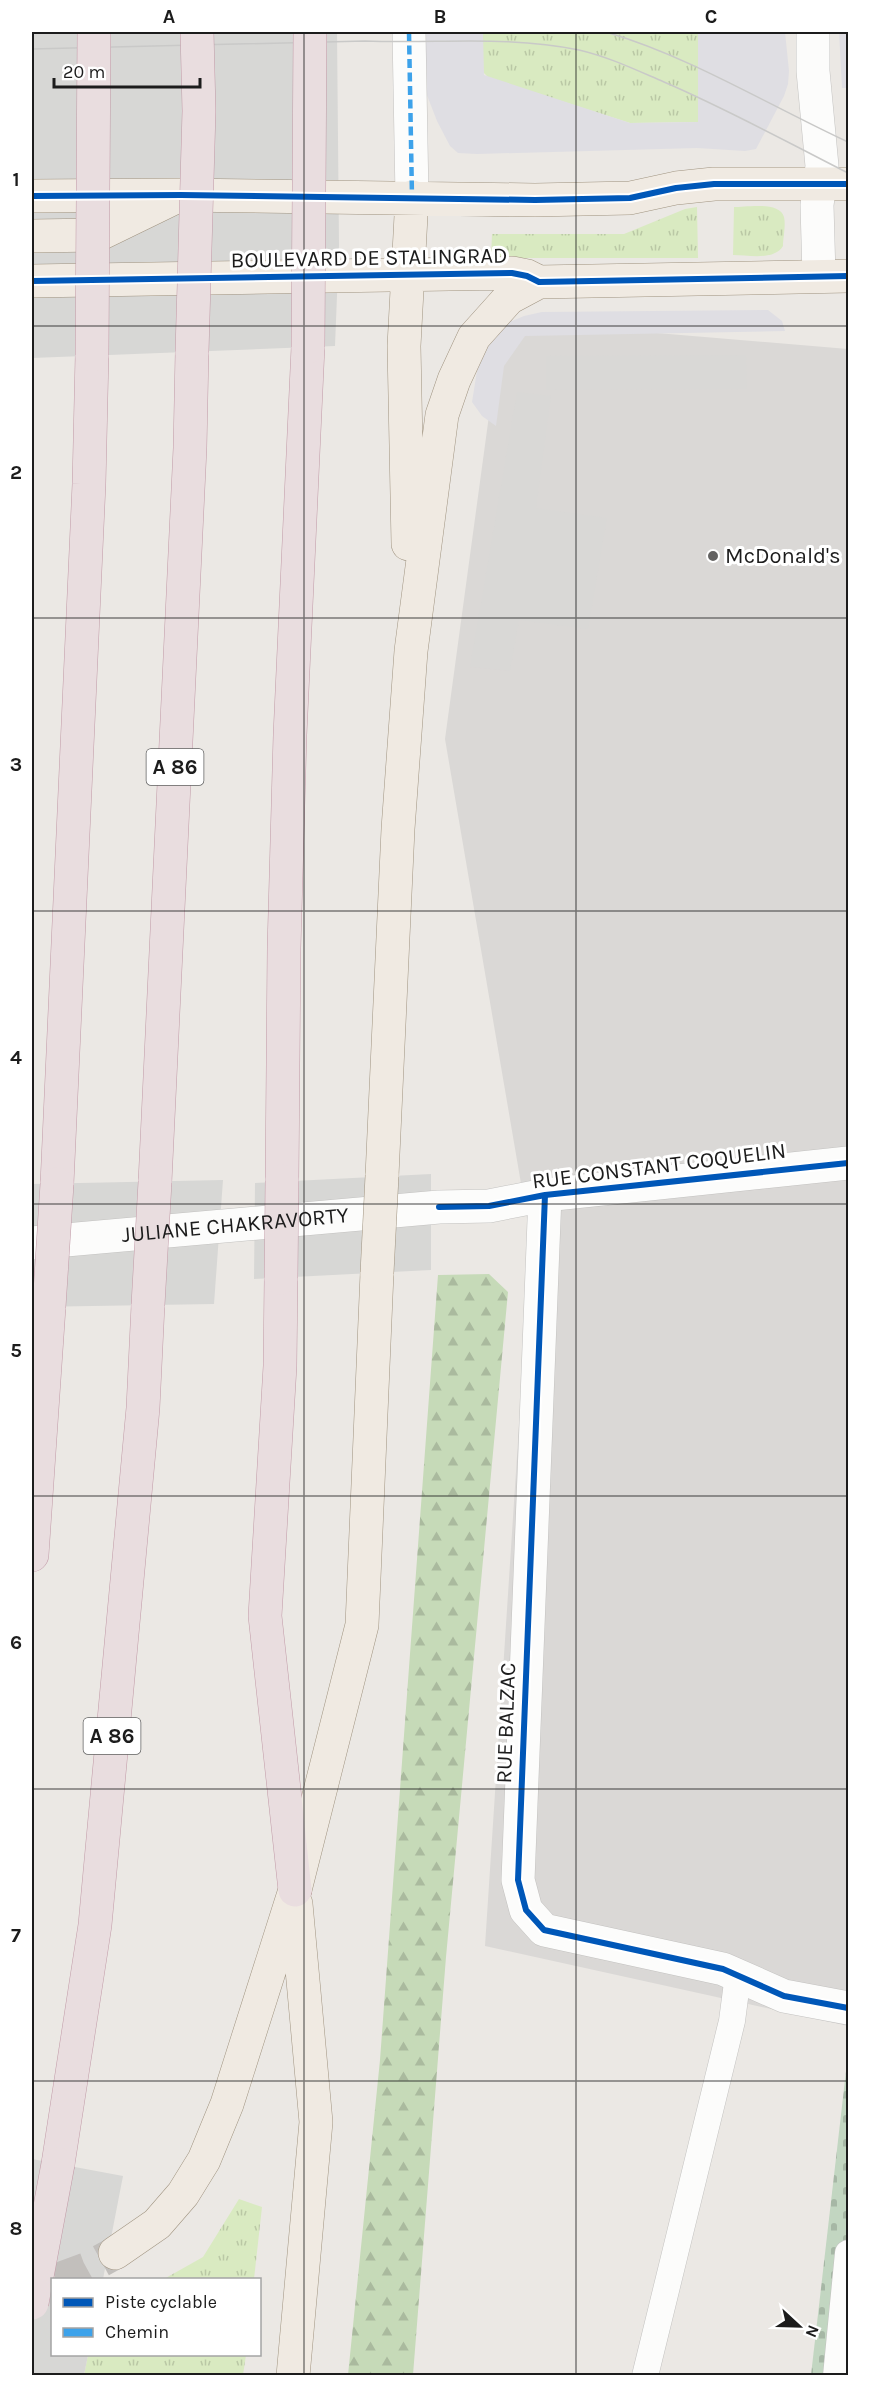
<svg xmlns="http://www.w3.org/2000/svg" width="880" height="2407" font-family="Karla,sans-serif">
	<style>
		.residential { fill: #dad8d6 }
		.religious { fill: #d9d8d6 }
		.grass { fill: url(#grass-tufts) }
		.forest { fill: url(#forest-firs) }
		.cemetery { fill: url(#cemetery-stones) }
		.plaza { fill: #dfdee3 }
		.pier { fill: #d7d7d5 }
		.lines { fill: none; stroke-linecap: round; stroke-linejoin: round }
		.primary-tunnel { stroke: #c2bfbc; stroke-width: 33; stroke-dasharray: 33 16; stroke-linecap: butt }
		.service-casing { stroke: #c3c2c0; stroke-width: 27 }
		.minor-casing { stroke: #c3c2c0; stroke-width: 34 }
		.tertiary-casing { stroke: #c3c2c0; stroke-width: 34 }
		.primary-casing { stroke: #a09481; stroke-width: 34 }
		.motorway-casing { stroke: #c19aa7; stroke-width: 34 }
		.service { stroke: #fcfcfb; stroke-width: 26 }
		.minor { stroke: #fcfcfb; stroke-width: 33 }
		.tertiary { stroke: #fcfcfb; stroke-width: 33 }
		.primary { stroke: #f0eae2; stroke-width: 33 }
		.motorway { stroke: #e9dddf; stroke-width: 33 }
		.tram { stroke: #c9c9c8; stroke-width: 1.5 }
		.primary-bridge-casing { stroke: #a09481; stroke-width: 34; stroke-linecap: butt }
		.motorway-bridge-casing { stroke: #c19aa7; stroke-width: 34; stroke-linecap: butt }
		.primary-bridge { stroke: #f0eae2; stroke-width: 33 }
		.motorway-bridge { stroke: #e9dddf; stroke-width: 33 }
		.quiet { stroke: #3da2ea; stroke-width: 4.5; stroke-dasharray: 9 4.5; stroke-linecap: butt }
		.cycleway-casing { stroke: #fff; stroke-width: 10 }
		.cycleway { stroke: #0057b8; stroke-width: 6 }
		.grid { fill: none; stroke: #1c1c1c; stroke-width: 1.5; stroke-opacity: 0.55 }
		.poi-dot { fill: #646362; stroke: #fff; stroke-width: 2 }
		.labels { text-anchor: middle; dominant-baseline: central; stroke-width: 6; stroke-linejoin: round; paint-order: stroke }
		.shield { fill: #fff; stroke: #606060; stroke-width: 1.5 }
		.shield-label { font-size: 21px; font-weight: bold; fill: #1c1c1c }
		.street-label { font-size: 22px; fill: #1c1c1c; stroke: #fff }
		.poi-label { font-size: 22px; fill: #1c1c1c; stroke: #fff; text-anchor: start }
		.neatline { fill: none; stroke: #1c1c1c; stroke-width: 2 }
		.grid-label { font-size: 20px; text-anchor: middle; font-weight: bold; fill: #1c1c1c }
	</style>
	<defs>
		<pattern id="grass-tufts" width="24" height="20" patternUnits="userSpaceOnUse" patternTransform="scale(1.5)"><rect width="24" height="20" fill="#d9eac1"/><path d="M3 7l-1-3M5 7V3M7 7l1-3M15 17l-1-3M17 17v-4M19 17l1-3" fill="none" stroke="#bac8a5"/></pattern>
		<pattern id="forest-firs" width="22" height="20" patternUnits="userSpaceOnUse" patternTransform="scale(1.5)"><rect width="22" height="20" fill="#c6dab8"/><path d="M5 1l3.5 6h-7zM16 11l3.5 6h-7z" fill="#aaba9e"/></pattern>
		<pattern id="cemetery-stones" width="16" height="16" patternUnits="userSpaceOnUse" patternTransform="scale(1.5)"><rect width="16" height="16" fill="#c2d6c1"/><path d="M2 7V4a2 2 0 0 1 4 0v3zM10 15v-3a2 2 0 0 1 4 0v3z" fill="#a6b7a5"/></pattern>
	</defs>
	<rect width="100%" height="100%" fill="#ebe8e4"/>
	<path class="residential" d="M502,320l346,29v1677l-363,-80 46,-704 -86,-503z"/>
	<path class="religious" d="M746,355l1,34 -201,1v-34z
		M517,392l34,4 -15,112 71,10 -19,111 -69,-9 -9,51 -40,-4z"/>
	<path class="grass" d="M483,32h215v90l-68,1 -141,-45 -6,-6z
		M697,207l1,51h-207l1,-24h132l61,-25z
		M734,207c12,0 46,-6 50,10 2,8 -1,21 -1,29 -9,15 -35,9 -50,9z
		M239,2199l23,8 -8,72h-90l39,-22z
		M88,2355v-1l158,1 -3,20h-159z"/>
	<path class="forest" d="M489,1274l19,18 -62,665 -33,418h-65l32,-315 58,-785z"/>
	<path class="cemetery" d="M848,2054v321h-37z"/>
	<path class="plaza" d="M420,32h63l1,43 146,48 68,-1v-90h87l4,39 -1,13 -4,12 -28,53 -11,2 -48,-3 -220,6 -19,-1 -8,-7 -13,-25 -14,-36z
		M839,32h9v56h-6z
		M768,310l14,11 3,10 -260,5 -21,30 -8,60 -14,-10 -10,-14 5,-31 11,-27 17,-20 19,-8 18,-4z"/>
	<path class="pier" d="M32,32h305l2,213 -4,101 -303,12z
		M431,1174v96l-177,9 1,-96z
		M223,1180l-9,124 -182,3v-123z
		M32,2159l91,17 -20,103 -51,1v74l36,1 -4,20h-52z"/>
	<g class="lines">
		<path class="primary-tunnel" d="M56,2280l30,-11 29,-16"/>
		<g class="service-casing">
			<path id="service" d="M645,2376l87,-355 6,-46
				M836,2376l12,-123"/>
		</g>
		<g class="minor-casing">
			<g id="minor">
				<path d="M409,32l3,165"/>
				<path d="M545,1195l-27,685 8,30 18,20 179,39 61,27 64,12"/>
				<path id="s1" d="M32,1243l407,-36 50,-1 56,-11 303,-32"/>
			</g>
		</g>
		<g class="tertiary-casing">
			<path id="tertiary" d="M813,32v39l9,95 -5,39 2,71"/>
		</g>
		<g class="primary-casing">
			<path id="primary" d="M32,196l149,-1 354,5 95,-2 46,-10 38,-4h134
				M32,236l66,-1 76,-37
				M32,281l480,-8 15,3 12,6 309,-6
				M408,544l-4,-198 8,-149
				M382,1176l16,-347 13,-178 31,-236 12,-35 20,-43 35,-39 30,-16
				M115,2253l42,-29 26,-30 21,-34 23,-56 68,-214 67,-265 15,-352
				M293,2376l23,-254 -20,-218"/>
		</g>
		<g class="motorway-casing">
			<path id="motorway" d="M282,1181l2,-233 6,-213 18,-388
				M155,1182l35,-734 2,-96
				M57,1184l32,-700 3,-129
				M281,1278l-1,88 -15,250 30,274
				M32,1555l17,-248
				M58,2164l37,-239 48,-517 5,-103"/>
		</g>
		<use href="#service" class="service"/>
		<use href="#minor" class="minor"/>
		<use href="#tertiary" class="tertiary"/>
		<use href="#primary" class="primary"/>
		<use href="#motorway" class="motorway"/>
		<path class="tram" d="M606,32c85,25 162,73 242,110
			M32,49l333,-8c71,3 143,-6 214,9 30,7 57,20 85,32 63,27 123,60 184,91"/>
		<g class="primary-bridge-casing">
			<path id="primary-bridge" d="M377,1273l5,-97"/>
		</g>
		<g class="motorway-bridge-casing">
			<path id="motorway-bridge" d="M308,347l2,-315
				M192,352l7,-241 -2,-79
				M92,355l2,-323
				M281,1278l1,-97
				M148,1305l7,-123
				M49,1307l8,-123
				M32,2303l26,-139"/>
		</g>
		<use href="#primary-bridge" class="primary-bridge"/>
		<use href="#motorway-bridge" class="motorway-bridge"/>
		<path class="quiet" d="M409,32l3,165"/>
		<g class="cycleway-casing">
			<path id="cycleway" d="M32,196l149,-1 354,5 95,-2 46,-10 38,-4h134
				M32,281l480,-8 15,3 12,6 309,-6
				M545,1195l-27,685 8,30 18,20 179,39 61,27 64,12
				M439,1207l50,-1 56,-11 303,-32"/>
		</g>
		<use href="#cycleway" class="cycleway"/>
	</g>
	<path class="grid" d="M304,32v2344M576,32v2344M32,326h816M32,618h816M32,911h816M32,1204h816M32,1496h816M32,1789h816M32,2081h816"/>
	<circle class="poi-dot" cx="713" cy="556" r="6"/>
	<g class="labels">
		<g class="shield">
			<rect x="146.5" y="749" width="57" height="36" rx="4.5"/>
			<rect x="83.5" y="1718" width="57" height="36" rx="4.5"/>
		</g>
		<g class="shield-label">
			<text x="175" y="767">A 86</text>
			<text x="112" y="1736">A 86</text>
		</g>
		<g class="street-label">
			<text transform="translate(369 258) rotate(-1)">BOULEVARD DE STALINGRAD</text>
			<text transform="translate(659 1166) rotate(-7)">RUE CONSTANT COQUELIN</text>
			<text stroke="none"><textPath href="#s1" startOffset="204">JULIANE CHAKRAVORTY</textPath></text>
			<text transform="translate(506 1723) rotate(-88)">RUE BALZAC</text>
		</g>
		<g class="poi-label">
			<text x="725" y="556">McDonald's</text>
		</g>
	</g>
	<rect width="880" height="2407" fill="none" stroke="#ffffff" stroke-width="66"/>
	<rect x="51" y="2278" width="210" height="78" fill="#ffffff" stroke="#a4a4a4" stroke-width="1.5"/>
	<rect x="63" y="2298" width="30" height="9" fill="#0057b8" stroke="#a4a4a4" stroke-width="1.5"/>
	<text x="105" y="2308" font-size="18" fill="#1c1c1c">Piste cyclable</text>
	<rect x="63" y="2328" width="30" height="9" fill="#3da2ea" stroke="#a4a4a4" stroke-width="1.5"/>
	<text x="105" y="2338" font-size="18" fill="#1c1c1c">Chemin</text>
	<g transform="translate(799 2326) rotate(112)" stroke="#ffffff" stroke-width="4.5" paint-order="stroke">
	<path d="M0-4.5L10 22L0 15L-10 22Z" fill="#1c1c1c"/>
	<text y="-9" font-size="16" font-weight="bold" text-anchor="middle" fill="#1c1c1c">N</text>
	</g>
	<path d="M54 78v9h146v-9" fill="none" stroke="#1c1c1c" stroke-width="3"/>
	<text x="63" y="78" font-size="18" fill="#1c1c1c" stroke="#ffffff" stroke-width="4.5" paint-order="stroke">20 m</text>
	<rect x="33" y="33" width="814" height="2341" class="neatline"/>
	<g class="grid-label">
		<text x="169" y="23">A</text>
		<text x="440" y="23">B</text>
		<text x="711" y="23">C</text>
		<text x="16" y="186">1</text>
		<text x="16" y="479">2</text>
		<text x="16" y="771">3</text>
		<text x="16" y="1064">4</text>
		<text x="16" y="1357">5</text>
		<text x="16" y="1649">6</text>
		<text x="16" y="1942">7</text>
		<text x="16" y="2235">8</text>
	</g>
</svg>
